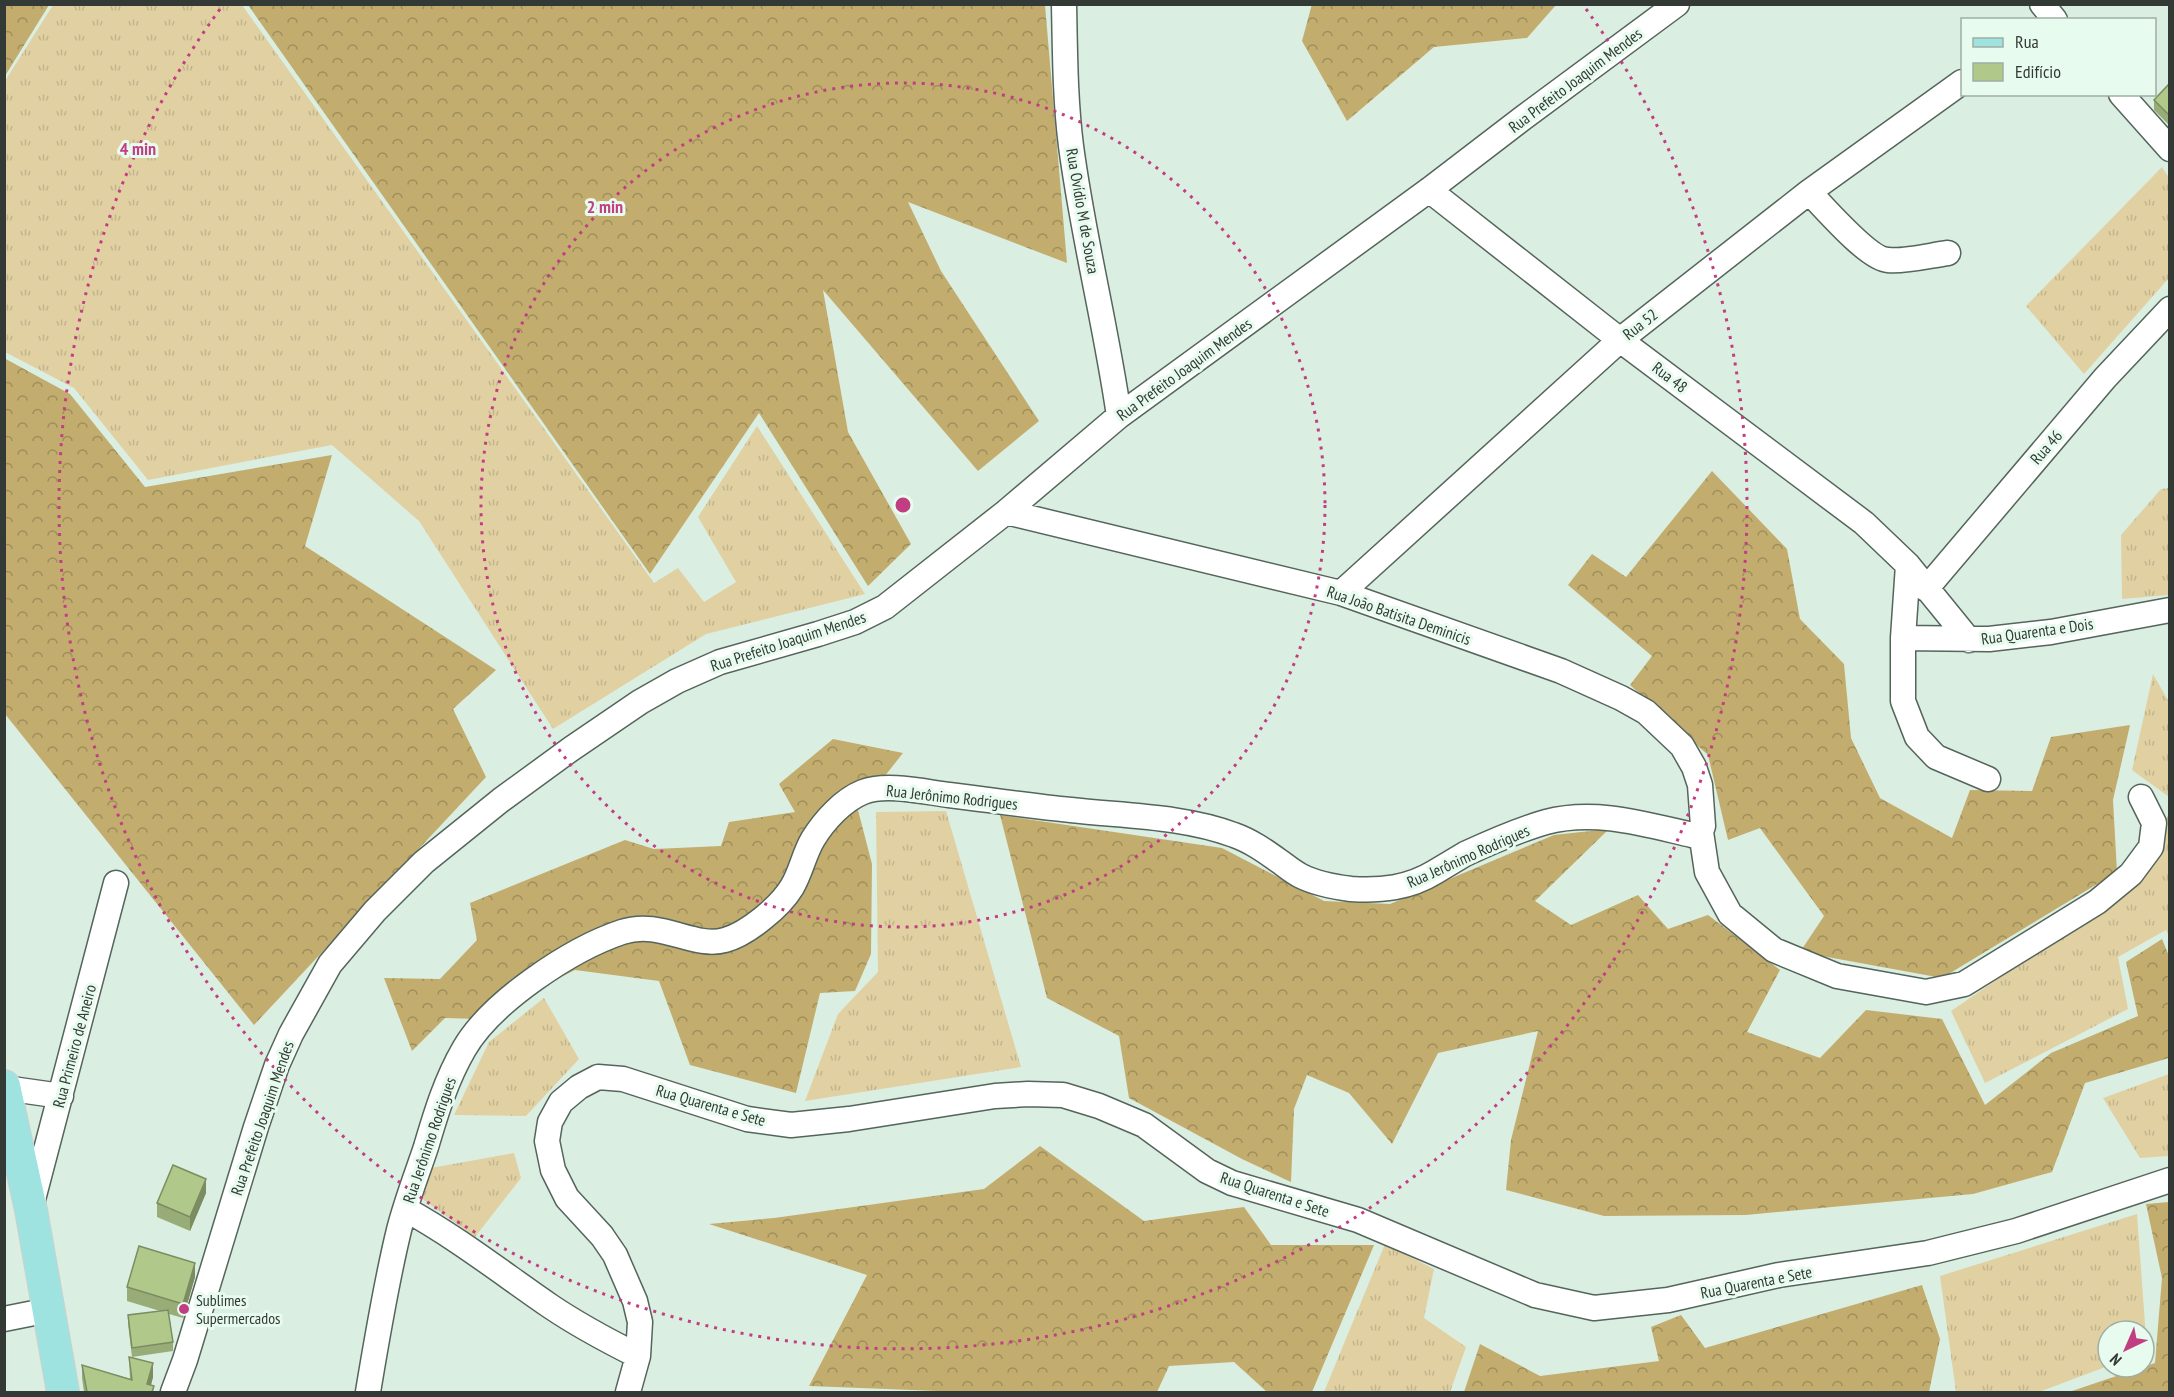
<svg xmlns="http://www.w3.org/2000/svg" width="2174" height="1397" font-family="'PT Sans Narrow',sans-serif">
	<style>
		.grass { fill: url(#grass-tufts) }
		.forest { fill: url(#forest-crowns) }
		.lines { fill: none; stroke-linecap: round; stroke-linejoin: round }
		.minor-casing { stroke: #54655b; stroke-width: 27 }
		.major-casing { stroke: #ced0cf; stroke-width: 34 }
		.minor { stroke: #fff; stroke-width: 24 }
		.major { stroke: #9ee3e0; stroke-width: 32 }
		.wall { fill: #98ac78 }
		.shaded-wall { fill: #7c8c61 }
		.building { fill: #b1c88b; stroke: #7c8c61; stroke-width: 1.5 }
		.ring { fill: none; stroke: #c23e83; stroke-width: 3; stroke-dasharray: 3 6 }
		.poi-dot { fill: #c23e83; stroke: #e8fbef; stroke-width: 2 }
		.labels { text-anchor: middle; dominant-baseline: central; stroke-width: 6; stroke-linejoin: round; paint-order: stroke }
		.street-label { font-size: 16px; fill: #333a36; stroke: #e8fbef }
		.poi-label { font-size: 16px; fill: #333a36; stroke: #e8fbef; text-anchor: start }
		.centre { fill: #c23e83; stroke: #e8fbef; stroke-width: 3 }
		.ring-label { font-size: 18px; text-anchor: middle; font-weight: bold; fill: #c23e83; stroke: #e8fbef; stroke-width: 6; stroke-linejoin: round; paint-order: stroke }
	</style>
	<defs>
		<pattern id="grass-tufts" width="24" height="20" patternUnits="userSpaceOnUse" patternTransform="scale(1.5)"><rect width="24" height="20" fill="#e1d1a2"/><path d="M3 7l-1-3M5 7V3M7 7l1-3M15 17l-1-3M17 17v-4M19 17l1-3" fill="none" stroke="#c2b48c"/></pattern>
		<pattern id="forest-crowns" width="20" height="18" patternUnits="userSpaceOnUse" patternTransform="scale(1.5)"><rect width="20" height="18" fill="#c2ad6e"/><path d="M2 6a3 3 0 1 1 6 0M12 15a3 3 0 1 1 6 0" fill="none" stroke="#9e8e5b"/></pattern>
	</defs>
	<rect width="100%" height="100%" fill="#dbeee2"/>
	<path class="grass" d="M53,5h189l412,578 24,-15 26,34 32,-20 -38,-65 59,-91 108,168 -159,40 -153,95 -134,-208 -87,-76 -184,35 -74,-92 -69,-36v-271z
		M2162,167l7,11v100l-85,96 -58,-68z
		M2169,488v107l-47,4 -1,-64 40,-46z
		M2153,674l16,28v95l-37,-27z
		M946,811l75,256 -216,34 33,-87 40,-42 -2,-160z
		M2169,813v123l-3,-6 -48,27 10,52 -143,74 -34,-72 189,-129z
		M544,998l35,61 -53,57 -72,-1 35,-73z
		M2169,1074v82l-29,2 -37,-60z
		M514,1153l7,25 -46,59 -54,-39 10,-30z
		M2137,1214l10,137 -3,1v-21h-36v35l-69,26h-83l-16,-116z
		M1385,1244l49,25 -10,49 42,29 -16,45h-126z"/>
	<path class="forest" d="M5,4l44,1 -44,71 -1,-71z
		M1312,4h244v1l-29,33 -93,9 -87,74 -45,-80z
		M248,5h797l22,258 -159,-61 33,69 98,150 -61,50 -155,-181 25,142 63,112 -43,42 -109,-173 -109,161z
		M4,358l66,36 75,93 187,-32 -27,91 191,124 -43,39 33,68 -232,248 -249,-311z
		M1712,471l75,78 13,70 44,45 7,74 29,60 72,40 18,-48 62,1 19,-54 79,-12 -17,75 4,72 -175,106 -142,-26 24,-36 -64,-88 -32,12 -20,-85 -78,-70 22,-29 -84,-71 24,-31 34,23z
		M833,739l70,14 -45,57 14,54 -1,90 -16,37 -35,2 -24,100 -106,-28 -31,-84 -84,-11 -97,49 -33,-1 -33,33 -28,-73 56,1 37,-39 -7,-37 155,-63 29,9 67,-3 8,-24 66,-10 -16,-28z
		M1000,815l222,33 102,53 66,3 164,-69 55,-6 -74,72 36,24 67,-30 30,34 40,-14 72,55 -33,62 73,26 46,-48 76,9 43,86 66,-52 87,-37 -12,-54 36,-23 7,17v102l-84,25 -33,89 -79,22 -227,21 -142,1 -98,-26 5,-50 27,-109 -100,22 -46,91 -43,-51 -42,-18 -13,34 -3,73 -49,-23 -113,-61 -10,-62 -72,-38z
		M1040,1146l104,75 100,-14 27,38h103l-62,147h-45l-33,-30 -65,4 -12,26h-194l-154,-6 58,-111 -158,-51 65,-6 210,-29z
		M2169,1202v190h-100l86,-29 7,-85 -16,-74z
		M1922,1285l18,54 -11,53h-465l16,-48 60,32 119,-15 -8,-34 30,-12 24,33z"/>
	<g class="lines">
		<g class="minor-casing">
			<path id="minor" d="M1064,4c1,47 1,95 7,142 12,91 35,179 48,270
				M2042,4l13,16
				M2121,94l49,55
				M1429,190l191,150 244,183 44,42 61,75
				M1809,192c15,15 59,67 79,68 16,2 44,-5 60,-7
				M1006,512l335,81 220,78 60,27 25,14 36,34 12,21 6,18 3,41 -2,6 6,40 23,42 44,36 63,26 89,16 38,-8 133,-82 34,-28 20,-27 3,-24 -13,-26
				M1908,565l-5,73v63l14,36 19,20 52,22
				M1926,589l179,-211 65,-69
				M1341,593l279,-253 189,-148 153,-110
				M1903,638l86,1 62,-7 119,-22
				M5,1088l56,8
				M31,1207l85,-324
				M405,1209c51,28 97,64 145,97 28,19 58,35 88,50
				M4,1319l45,-9
				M173,1392l12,-32 71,-233 21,-62 14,-31 39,-70 45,-53 49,-49 77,-62 70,-51 69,-47 37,-21 43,-19 98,-28 37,-12 30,-15 121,-95 113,-96 310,-226 94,-72 154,-114
				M368,1392c9,-54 18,-109 31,-162 7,-28 18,-56 27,-83 10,-34 20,-67 38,-98 27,-47 107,-100 158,-117 39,-13 71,17 103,8 22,-6 55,-33 67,-53 9,-15 12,-33 21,-48 11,-18 30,-39 50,-47 23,-9 62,0 86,3 41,5 81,11 122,15 53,6 113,6 163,25 17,6 31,16 45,26 7,5 14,11 22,15 14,7 34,11 50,13 30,2 58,-1 84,-17 10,-6 20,-12 30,-18 26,-12 53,-24 81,-32 49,-13 98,2 146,13l9,-3
				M628,1392l10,-36 2,-34 -5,-21 -20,-46 -13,-19 -35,-38 -14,-28 -6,-29 3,-19 11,-20 18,-15 19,-10 25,2 124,40 44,6 58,-6 146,-23 33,-2 35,1 36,11 45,19 63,46 25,12 126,37 177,75 59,13 74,-8 111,-25 149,-22 88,-22 154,-51"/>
		</g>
		<g class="major-casing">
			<path id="major" d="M4,1086l27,124 32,182"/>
		</g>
		<use href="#minor" class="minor"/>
		<use href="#major" class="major"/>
	</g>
	<path class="wall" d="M2169,84v41l-15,-15v-10z
		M206,1193l-16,38 -33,-14v-14z
		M195,1277l-12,41 -14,-4 4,28v9l-41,6 -4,-33v-9l32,-4 -33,-10v-14z
		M129,1357l24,20 -2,8 3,7h-70l-2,-14v-13l48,14z"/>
	<path class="shaded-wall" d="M206,1179v14l-16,38v-14z
		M195,1263v14l-12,41v-14z
		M153,1363v14l-4,15 -2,-8z"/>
	<path class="building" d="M2169,84v31l-15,-15z
		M173,1165l33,14 -16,38 -33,-14z
		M139,1246l56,17 -12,41 -56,-17z
		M168,1310l5,32 -41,6 -4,-33z
		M129,1357l24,6 -6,21 7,2 -2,6h-65l-5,-27 50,15z"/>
	<g class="ring">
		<circle cx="903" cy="505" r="422"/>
		<path d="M1586 9A844 844 0 1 1 220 9"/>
	</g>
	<circle class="poi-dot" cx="184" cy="1309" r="6"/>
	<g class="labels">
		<g class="street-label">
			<text transform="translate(1575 80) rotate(-37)">Rua Prefeito Joaquim Mendes</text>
			<text transform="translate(1083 211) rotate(80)">Rua Ovídio M de Souza</text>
			<text transform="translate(1640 324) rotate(-38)">Rua 52</text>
			<text transform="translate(1184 369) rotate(-36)">Rua Prefeito Joaquim Mendes</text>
			<text transform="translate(1670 377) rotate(37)">Rua 48</text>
			<text transform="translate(2046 447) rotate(-49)">Rua 46</text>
			<text transform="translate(1399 615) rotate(19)">Rua João Batisita Deminicis</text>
			<text transform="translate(2037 631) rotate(-8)">Rua Quarenta e Dois</text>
			<text transform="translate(788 641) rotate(-18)">Rua Prefeito Joaquim Mendes</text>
			<text transform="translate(952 797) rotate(6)">Rua Jerônimo Rodrigues</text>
			<text transform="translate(1468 856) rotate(-24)">Rua Jerônimo Rodrigues</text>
			<text transform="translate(74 1046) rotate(-75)">Rua Primeiro de Aneiro</text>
			<text transform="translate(711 1105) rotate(16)">Rua Quarenta e Sete</text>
			<text transform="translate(262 1118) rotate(-71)">Rua Prefeito Joaquim Mendes</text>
			<text transform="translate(429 1140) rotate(-71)">Rua Jerônimo Rodrigues</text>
			<text transform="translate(1275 1194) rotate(18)">Rua Quarenta e Sete</text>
			<text transform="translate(1756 1282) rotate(-11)">Rua Quarenta e Sete</text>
		</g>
		<g class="poi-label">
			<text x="196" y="1300">Sublimes<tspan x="196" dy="18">Supermercados</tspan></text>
		</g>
	</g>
	<circle cx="903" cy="505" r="9" class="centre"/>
	<g class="ring-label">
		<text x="138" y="155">4 min</text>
		<text x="605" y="213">2 min</text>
	</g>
	<rect width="2174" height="1397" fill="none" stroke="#333a36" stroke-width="12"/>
	<rect x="1961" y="18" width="195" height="78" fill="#e8fbef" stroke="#a0aea5" stroke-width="1.5"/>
	<rect x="1973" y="38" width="30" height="9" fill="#9ee3e0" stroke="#a0aea5" stroke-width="1.5"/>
	<text x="2015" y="48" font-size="18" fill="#333a36">Rua</text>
	<rect x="1973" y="63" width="30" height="18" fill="#b1c88b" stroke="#a0aea5" stroke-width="1.5"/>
	<text x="2015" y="78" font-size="18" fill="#333a36">Edifício</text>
	<g transform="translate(2126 1349) rotate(224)"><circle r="28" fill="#e8fbef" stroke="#a0aea5" stroke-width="1.5"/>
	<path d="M0-4.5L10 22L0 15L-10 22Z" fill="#c23e83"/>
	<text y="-9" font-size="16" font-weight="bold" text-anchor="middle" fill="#333a36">N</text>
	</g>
</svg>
